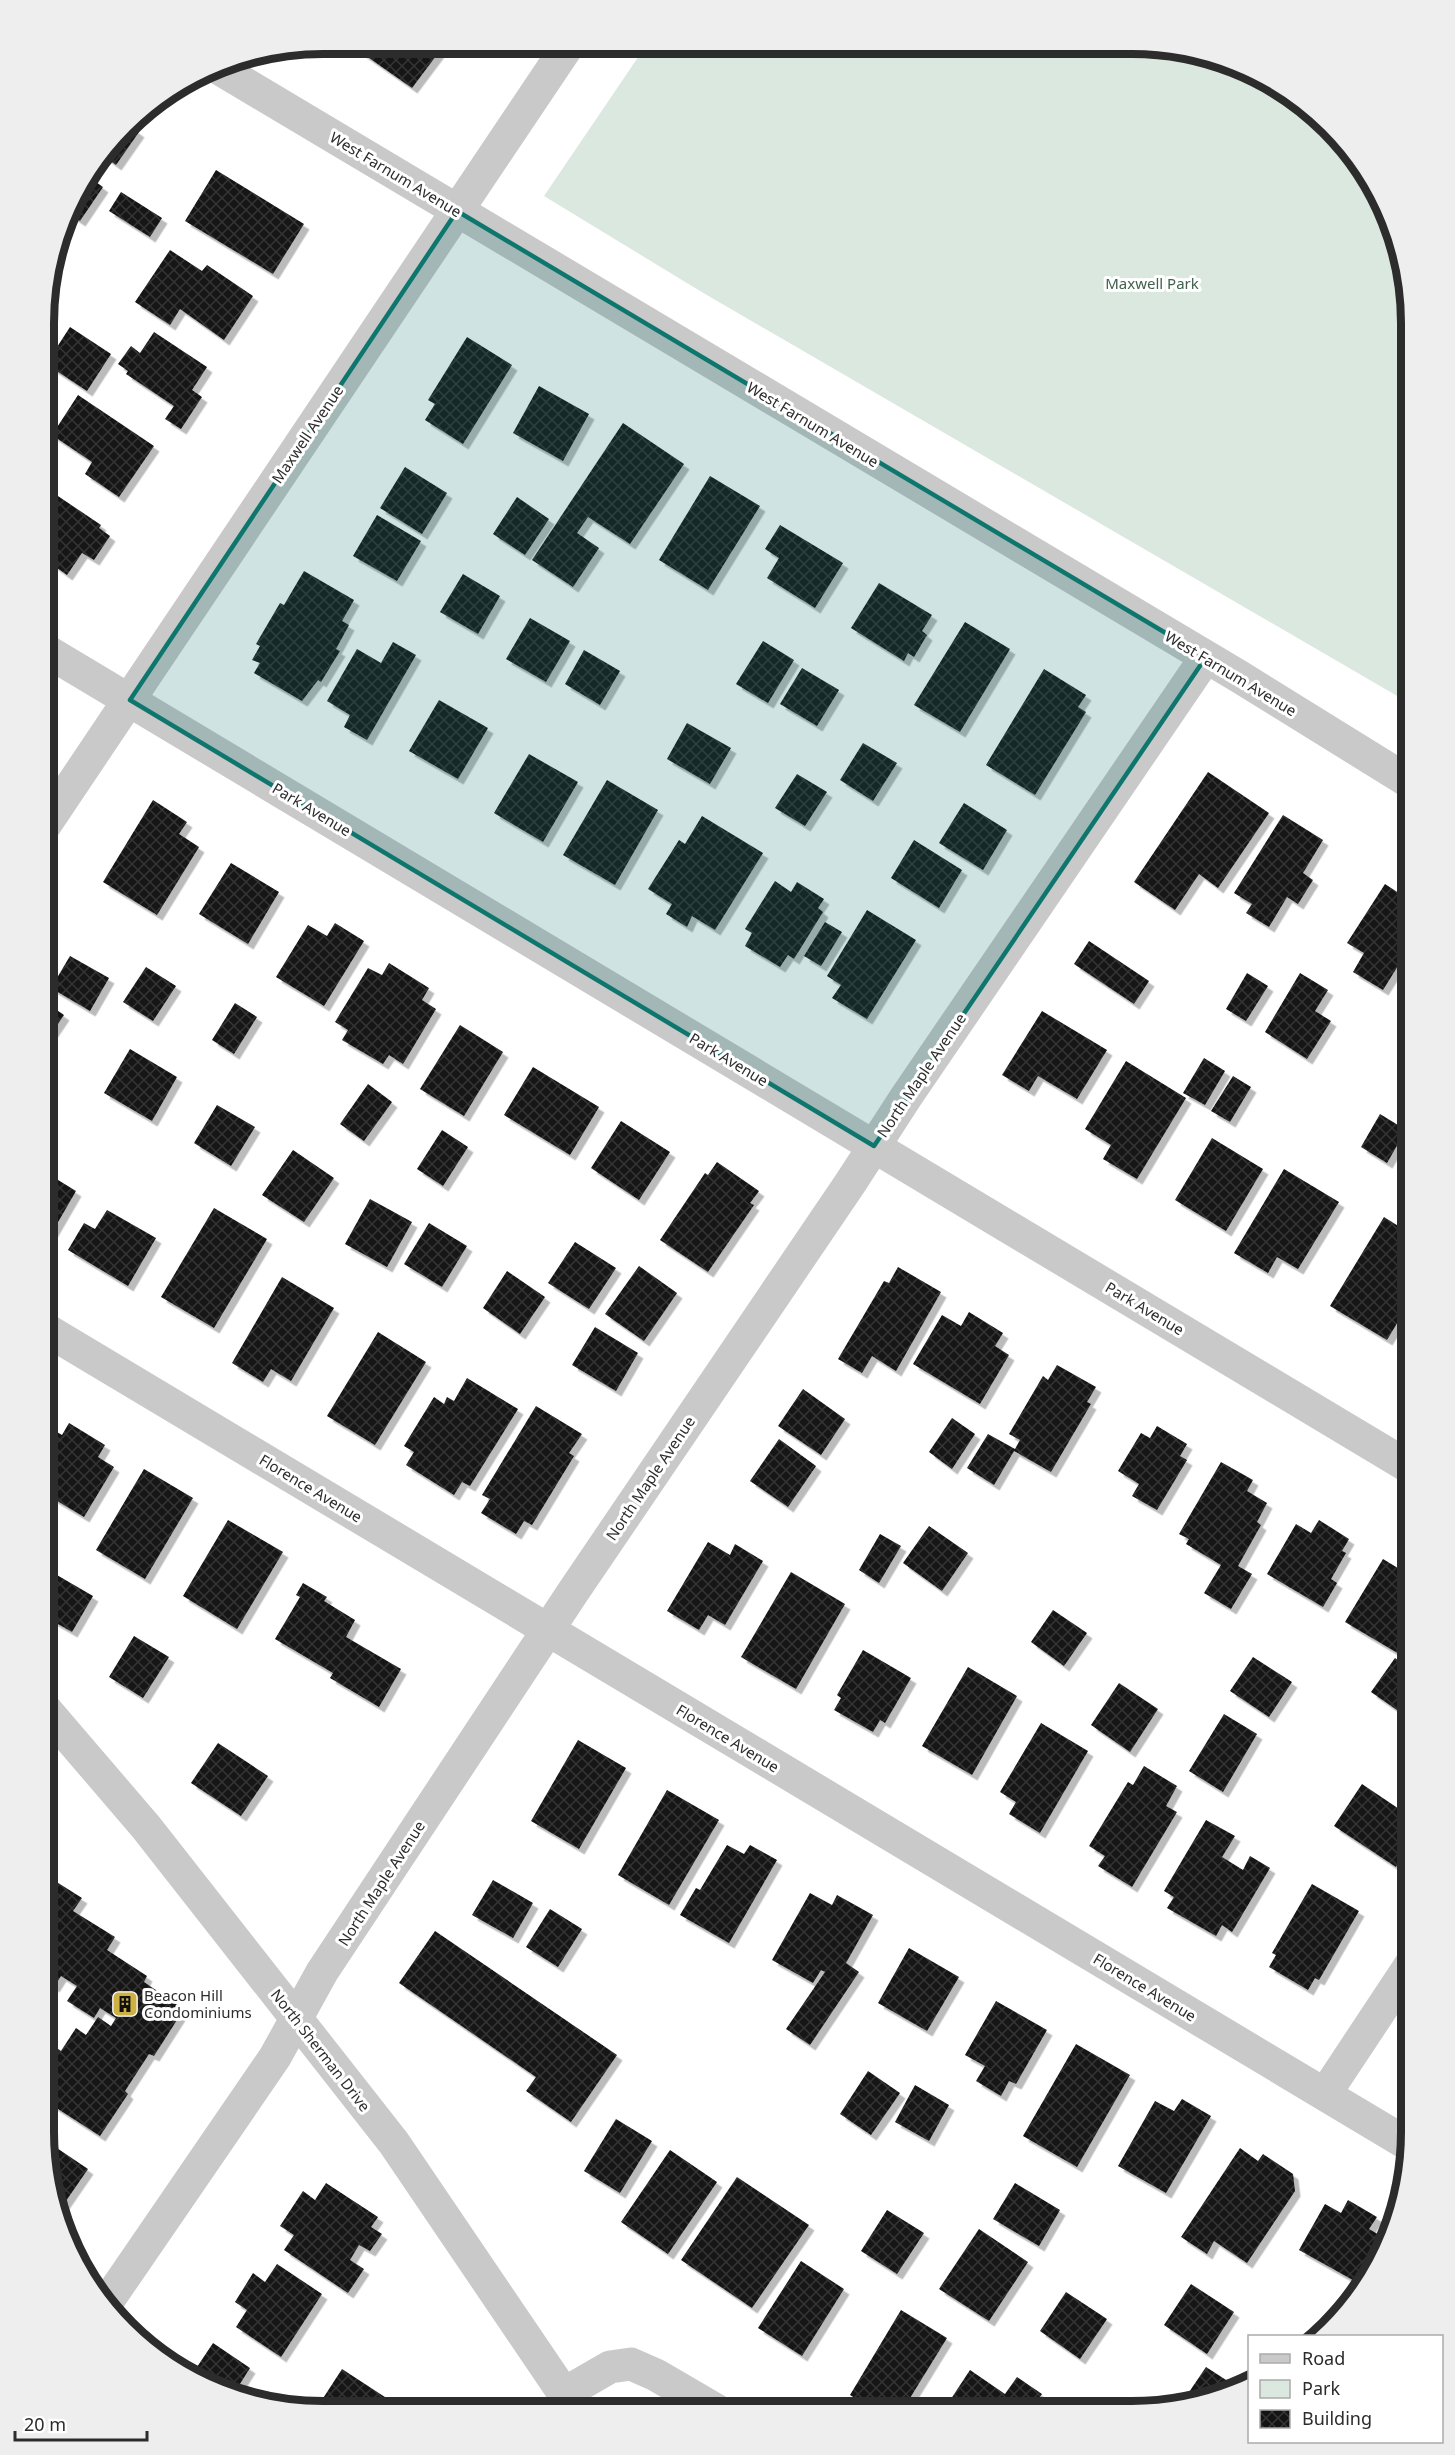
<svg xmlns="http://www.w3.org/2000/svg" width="1455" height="2455" font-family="'Noto Sans',sans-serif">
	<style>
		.park { fill: #dbe8df }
		.building { fill: url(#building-cross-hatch); filter: url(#shadow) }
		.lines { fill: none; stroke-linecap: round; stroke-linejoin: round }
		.street { stroke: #c9c9c9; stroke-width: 33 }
		.marked { fill: #0f766e; fill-opacity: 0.2; stroke: #0f766e; stroke-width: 4.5; stroke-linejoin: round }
		.labels { text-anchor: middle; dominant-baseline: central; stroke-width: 6; stroke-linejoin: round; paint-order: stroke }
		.street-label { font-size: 15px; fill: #2c2c2c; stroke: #fff }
		.park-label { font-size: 15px; fill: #40624d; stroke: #fff }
		.poi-label { font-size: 15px; fill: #2c2c2c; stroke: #fff; text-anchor: start }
		.rim { fill: none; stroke: #2c2c2c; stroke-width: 8 }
	</style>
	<defs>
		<pattern id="building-cross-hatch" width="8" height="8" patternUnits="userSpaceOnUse" patternTransform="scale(1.5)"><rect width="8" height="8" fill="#131313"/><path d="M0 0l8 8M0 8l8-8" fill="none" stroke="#363636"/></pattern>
		<filter id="shadow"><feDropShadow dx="5.5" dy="5.5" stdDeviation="0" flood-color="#0004"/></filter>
	</defs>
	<rect width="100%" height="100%" fill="#fff"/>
	<path class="park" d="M647,44l521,2 71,19 63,37 52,51 36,64 21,106v381l-711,-413 -156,-95z"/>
	<path class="building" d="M349,44h96l-33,44z
		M129,125l10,7 -23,33 -11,-8z
		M216,170l88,54 -31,50 -88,-53z
		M89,177l14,10 -23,34 -12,-8 5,-14z
		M121,192l41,26 -12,19 -41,-26z
		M170,250l32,21 5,-6 46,31 -29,44 -44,-31 -10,16 -35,-23z
		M70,327l41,27 -24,37 -41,-27z
		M154,332l53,35 -15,23 10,7 -21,32 -16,-10 9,-13 -48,-32 2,-3 -10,-7 13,-18 9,7z
		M467,337l45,28 -49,79 -38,-24 10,-16 -7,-4z
		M539,386l50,28 -26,47 -50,-28z
		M78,395l76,51 -35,51 -34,-23 7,-12 -40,-27z
		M623,423l61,41 -54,80 -42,-27 -11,16 22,15 -26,39 -41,-27z
		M405,467l42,26 -25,41 -42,-26z
		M710,476l50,30 -52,84 -49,-30z
		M46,488l55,37 -2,3 11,8 -16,24 -12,-7 -15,22 -21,-15z
		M517,497l32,22 -24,36 -32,-21z
		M377,515l44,26 -24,40 -44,-25z
		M780,525l63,38 -28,45 -48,-30 12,-20 -14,-9z
		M304,571l50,29 -12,21 7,4 -13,24 4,2 -19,31 -3,-2 -16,21 -48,-28 6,-10 -8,-3 8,-14 -4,-2 24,-41 4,2z
		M463,574l37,22 -22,38 -38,-22z
		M879,583l53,32 -10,16 5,4 -13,22 -6,-4 -4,8 -53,-33z
		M530,618l40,23 -24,41 -40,-23z
		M965,622l45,27 -50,83 -46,-27z
		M763,641l31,19 -26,43 -32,-19z
		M393,642l23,13 -49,85 -23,-13 6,-12 -23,-14 30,-52 24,14z
		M584,650l36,21 -20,34 -35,-21z
		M802,668l37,22 -22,36 -37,-22z
		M1044,669l42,26 -8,12 8,5 -51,83 -49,-30z
		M439,700l49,28 -30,51 -49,-28z
		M687,723l44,25 -21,36 -43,-25z
		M863,743l34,20 -24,38 -33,-21z
		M529,754l49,28 -35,60 -49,-29z
		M1208,772l61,41 -51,75 -19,-14 -24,36 -41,-28z
		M797,774l30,18 -22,34 -30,-18z
		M607,780l51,30 -43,75 -52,-30z
		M153,800l34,22 -8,12 20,13 -42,68 -54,-33z
		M964,803l43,27 -24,40 -44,-27z
		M1283,815l40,25 -20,33 10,7 -15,24 -11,-7 -18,30 -23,-14 6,-9 -18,-11z
		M702,816l61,37 -48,77 -23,-14 -5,11 -21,-13 6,-10 -24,-15 31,-49 6,4z
		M914,840l48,30 -23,38 -48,-30z
		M231,863l48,29 -31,52 -49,-30z
		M775,881l16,11 6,-10 27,17 -6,9 5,4 -29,47 -6,-4 -8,12 -35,-21 7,-13 -7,-4z
		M1385,884l26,17v44l-28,45 -30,-18 11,-19 -17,-10z
		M867,910l49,30 -49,79 -35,-21 9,-13 -14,-9z
		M825,922l17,10 -21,34 -17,-10z
		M335,923l29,18 -40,65 -48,-29 32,-52 19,11z
		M1089,941l60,40 -15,23 -60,-40z
		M70,956l39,22 -19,33 -39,-23z
		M389,963l40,25 -7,12 14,9 -33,55 -14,-9 -6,9 -41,-24 6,-10 -13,-8 33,-54 14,7z
		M146,967l30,19 -23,35 -30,-19z
		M1247,973l21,13 -22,35 -20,-12z
		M1300,973l28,17 -13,21 16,10 -24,38 -42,-27z
		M45,1002l19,13 -19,28z
		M235,1003l22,14 -23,37 -22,-14z
		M1042,1011l65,39 -30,49 -39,-23 -9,15 -27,-16z
		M460,1025l43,27 -39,64 -44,-27z
		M130,1049l47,28 -25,44 -48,-28z
		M1204,1058l21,13 -20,34 -22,-12z
		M1126,1061l60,37 -49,81 -34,-20 8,-14 -26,-16z
		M533,1067l66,40 -29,48 -66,-40z
		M1233,1076l18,11 -21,35 -19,-11z
		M368,1084l24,18 -28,39 -24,-17z
		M217,1105l38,22 -24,39 -37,-23z
		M1380,1114l26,16 -19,33 -26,-16z
		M621,1121l49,31 -31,48 -48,-32z
		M442,1130l26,17 -25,39 -26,-17z
		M1212,1138l51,31 -37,62 -51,-31z
		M293,1150l41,28 -30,44 -42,-27z
		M717,1162l42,29 -9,12 4,2 -46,67 -48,-32 45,-67 3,2z
		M1284,1169l55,33 -41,67 -21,-12 -9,16 -34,-20z
		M45,1172l31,19 -26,45 -5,-2z
		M370,1199l42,23 -25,45 -42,-23z
		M214,1208l53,31 -53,89 -53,-31z
		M107,1210l49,28 -28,48 -60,-36 16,-27 11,6z
		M1384,1217l27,17v66l-24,40 -57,-34z
		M429,1223l38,23 -25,41 -38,-23z
		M575,1242l41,26 -27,41 -41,-26z
		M639,1266l38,27 -33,48 -39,-27z
		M898,1267l43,25 -45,79 -24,-15 -10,17 -24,-14 46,-78 5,2z
		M507,1271l38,26 -25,37 -37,-26z
		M282,1277l52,31 -43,73 -20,-12 -8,13 -31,-19z
		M969,1312l34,21 -8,13 14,9 -29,49 -67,-40 29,-49 19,11z
		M595,1327l43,26 -22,38 -44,-26z
		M378,1332l48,30 -51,83 -48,-29z
		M1057,1365l39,22 -9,15 4,2 -40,68 -37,-21 -20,34 -27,-17 21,-34 27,15 5,-9 -11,-6 34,-58 5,4z
		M467,1378l51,31 -48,77 -8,-4 -8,13 -48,-30 8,-13 -10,-6 30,-49 10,7 3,-7 7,4z
		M803,1389l42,30 -24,36 -43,-29z
		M536,1406l46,28 -13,19 5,3 -42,69 -8,-4 -8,13 -35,-21 9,-14 -8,-4z
		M952,1418l23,16 -23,35 -23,-17z
		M69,1423l36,22 -7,12 16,10 -30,50 -40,-24v-66l1,-2 17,10z
		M1157,1426l30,18 -7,12 7,4 -30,50 -25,-14 7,-12 -21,-13 23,-38 9,5z
		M779,1439l37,27 -28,41 -38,-26z
		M1221,1462l32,18 -6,11 20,12 -10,19 4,3 -23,41 14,8 -21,35 -27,-16 17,-28 -35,-21 3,-5 -10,-5z
		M144,1469l49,29 -48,81 -49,-29z
		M228,1520l55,32 -46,77 -54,-33z
		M1319,1520l30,19 -7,12 4,2 -15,26 6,4 -14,24 -56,-33 29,-50 15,9z
		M929,1526l39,27 -26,38 -39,-28z
		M880,1534l21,12 -22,37 -20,-13z
		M708,1542l22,13 5,-11 28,17 -38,64 -17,-10 -9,15 -32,-19z
		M1383,1559l28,17v85l-66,-39z
		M50,1571l43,25 -21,36 -28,-16v-35z
		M791,1572l54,32 -49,85 -55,-32z
		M303,1583l24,14 -3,4 31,19 -9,17 55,32 -22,38 -49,-29 3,-5 -58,-34 25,-42 -4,-2z
		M1053,1610l34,23 -23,33 -33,-24z
		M134,1636l35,21 -26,41 -34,-21z
		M863,1650l48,28 -26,45 -5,-3 -7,12 -39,-22 7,-12 -4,-3z
		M1253,1657l39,25 -23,35 -39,-26z
		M1395,1658l16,11v21l-14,20 -26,-18z
		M968,1667l49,29 -45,79 -50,-29z
		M1119,1683l39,26 -28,43 -39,-27z
		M1224,1714l33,20 -34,58 -34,-21z
		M1041,1723l47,28 -48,82 -31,-19 7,-12 -16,-10z
		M578,1740l48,28 -47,81 -48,-28z
		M218,1743l50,33 -27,40 -50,-33z
		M1144,1766l33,20 -11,20 11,6 -45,75 -34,-21 7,-10 -16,-10 39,-64 5,3z
		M1411,1767v26l-12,-8z
		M1362,1784l49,33v27l-15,23 -62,-41z
		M667,1790l52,30 -50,85 -51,-30z
		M1206,1820l29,16 -13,21 21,13 7,-14 20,12 -38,64 -10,-7 -6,11 -49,-28 7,-11 -10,-6z
		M727,1845l17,9 6,-9 27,15 -48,83 -49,-28 16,-27 4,2z
		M44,1874l38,24 -9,13 42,26 -8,13 40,26 -3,6 40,27 -30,47 -5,-2 -24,37 3,3 -28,42 -56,-36v-61l17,12 15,-23 10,7 12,-18 13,9 5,-8 -16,-10 -6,10 -27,-17 10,-15 -16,-10 -7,11 -10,-7z
		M493,1880l40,23 -20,35 -41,-23z
		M1312,1884l47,27 -40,69 -4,-2 -7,12 -39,-23 7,-12 -4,-2z
		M810,1893l22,12 5,-10 36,20 -27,48 13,9 -49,73 -24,-16 39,-57 -4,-2 -8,13 -41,-23z
		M550,1909l32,20 -24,38 -32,-20z
		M435,1931l182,124 -46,67 -45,-31 10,-14 -137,-94z
		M909,1948l50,29 -32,54 -49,-28z
		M996,2001l51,29 -31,54 -7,-3 -8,15 -25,-15 9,-15 -20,-11z
		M1076,2044l54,31 -53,92 -54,-31z
		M868,2071l32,22 -29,42 -31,-21z
		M915,2085l34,20 -20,36 -34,-19z
		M1182,2099l29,17 -45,77 -48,-27 37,-65 19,10z
		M616,2119l36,22 -32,52 -36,-22z
		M45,2140l43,29 -29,42 -5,-27z
		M1240,2148l18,13 5,-7 30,20 2,17 -48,72 -33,-22 -7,13 -26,-17z
		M670,2150l47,32 -49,72 -47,-32z
		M737,2177l72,48 -57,83 -71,-48z
		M326,2183l52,34 -7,10 11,7 -12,17 -11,-6 -9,15 14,9 -16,24 -64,-43 10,-15 -14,-9 23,-35 12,9z
		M1015,2183l45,27 -21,36 -46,-27z
		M1348,2200l29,17 -8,12 17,10 -26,45 -61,-34 26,-46 16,9z
		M887,2210l37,23 -27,41 -36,-23z
		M979,2229l49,33 -39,59 -50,-32z
		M801,2261l43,28 -42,67 -44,-28z
		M277,2264l45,30 -41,63 -45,-30 11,-17 -12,-8 18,-29 12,9z
		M1191,2284l43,28 -27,42 -43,-29z
		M1066,2292l41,27 -27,40 -40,-28z
		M901,2310l46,28 -45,73h-26l-26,-16z
		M213,2343l37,25 -17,27 -17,-5 -25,-14z
		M1206,2367l34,22 -57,12z
		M342,2369l49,32 -6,8h-55l-10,-6z
		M970,2370l35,24 12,-17 25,17 -12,17h-87z"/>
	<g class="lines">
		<path class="street" d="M215,66l1025,611 171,106
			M45,650l1366,818
			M45,825l524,-781
			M45,1329l1366,817
			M44,1708l102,119 248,316 181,267
			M1325,2094l86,-130
			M105,2305l170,-248 47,-85 251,-380 278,-410 55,-85 300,-440
			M565,2393l45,-26 21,-3 25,11 60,35"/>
	</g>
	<path class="marked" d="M457,211l749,446 -332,489 -744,-446z"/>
	<defs>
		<g id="building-square" transform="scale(1.35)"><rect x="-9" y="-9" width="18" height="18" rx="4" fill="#ceb144" stroke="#fff"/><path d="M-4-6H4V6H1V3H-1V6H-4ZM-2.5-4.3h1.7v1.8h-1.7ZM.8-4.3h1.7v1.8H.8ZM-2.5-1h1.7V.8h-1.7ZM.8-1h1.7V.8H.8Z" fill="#111"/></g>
	</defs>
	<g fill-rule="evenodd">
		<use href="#building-square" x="125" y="2004"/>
	</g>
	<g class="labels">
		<g class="street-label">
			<text transform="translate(396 174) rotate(31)">West Farnum Avenue</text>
			<text transform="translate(813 424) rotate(31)">West Farnum Avenue</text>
			<text transform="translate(307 434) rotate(-56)">Maxwell Avenue</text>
			<text transform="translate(1231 673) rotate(31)">West Farnum Avenue</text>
			<text transform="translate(312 809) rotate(31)">Park Avenue</text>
			<text transform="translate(729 1059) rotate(31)">Park Avenue</text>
			<text transform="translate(921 1075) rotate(-56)">North Maple Avenue</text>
			<text transform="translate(1145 1308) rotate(31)">Park Avenue</text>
			<text transform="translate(650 1478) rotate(-56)">North Maple Avenue</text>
			<text transform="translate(311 1488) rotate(31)">Florence Avenue</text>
			<text transform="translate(728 1738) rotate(31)">Florence Avenue</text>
			<text transform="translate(381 1883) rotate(-57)">North Maple Avenue</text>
			<text transform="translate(1145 1987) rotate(31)">Florence Avenue</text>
			<text transform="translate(321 2050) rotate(52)">North Sherman Drive</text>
		</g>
		<g class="park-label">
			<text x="1152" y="283">Maxwell Park</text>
		</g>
		<g class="poi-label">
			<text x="144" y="1995">Beacon Hill<tspan x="144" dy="17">Condominiums</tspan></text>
		</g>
	</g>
	<path d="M0 0H1455V2455H0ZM323 54H1132A269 269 0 0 1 1401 323V2132A269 269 0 0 1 1132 2401H323A269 269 0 0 1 54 2132V323A269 269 0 0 1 323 54Z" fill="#eee" fill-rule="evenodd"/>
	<path class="rim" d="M323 54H1132A269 269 0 0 1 1401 323V2132A269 269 0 0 1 1132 2401H323A269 269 0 0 1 54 2132V323A269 269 0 0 1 323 54Z"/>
	<rect x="1248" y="2335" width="195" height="108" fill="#ffffff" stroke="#ababab" stroke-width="1.5"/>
	<rect x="1260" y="2354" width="30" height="9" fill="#c9c9c9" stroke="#ababab" stroke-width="1.5"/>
	<text x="1302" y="2365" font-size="18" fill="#2c2c2c">Road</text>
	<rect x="1260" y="2380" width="30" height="18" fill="#dbe8df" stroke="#ababab" stroke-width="1.5"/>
	<text x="1302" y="2395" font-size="18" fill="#2c2c2c">Park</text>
	<rect x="1260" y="2410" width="30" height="18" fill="url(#building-cross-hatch)" stroke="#ababab" stroke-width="1.5"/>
	<text x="1302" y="2425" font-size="18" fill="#2c2c2c">Building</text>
	<path d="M15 2431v9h132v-9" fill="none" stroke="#2c2c2c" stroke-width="3"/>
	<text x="24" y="2431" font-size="18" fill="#2c2c2c" stroke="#ffffff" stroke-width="4.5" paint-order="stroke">20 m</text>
</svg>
